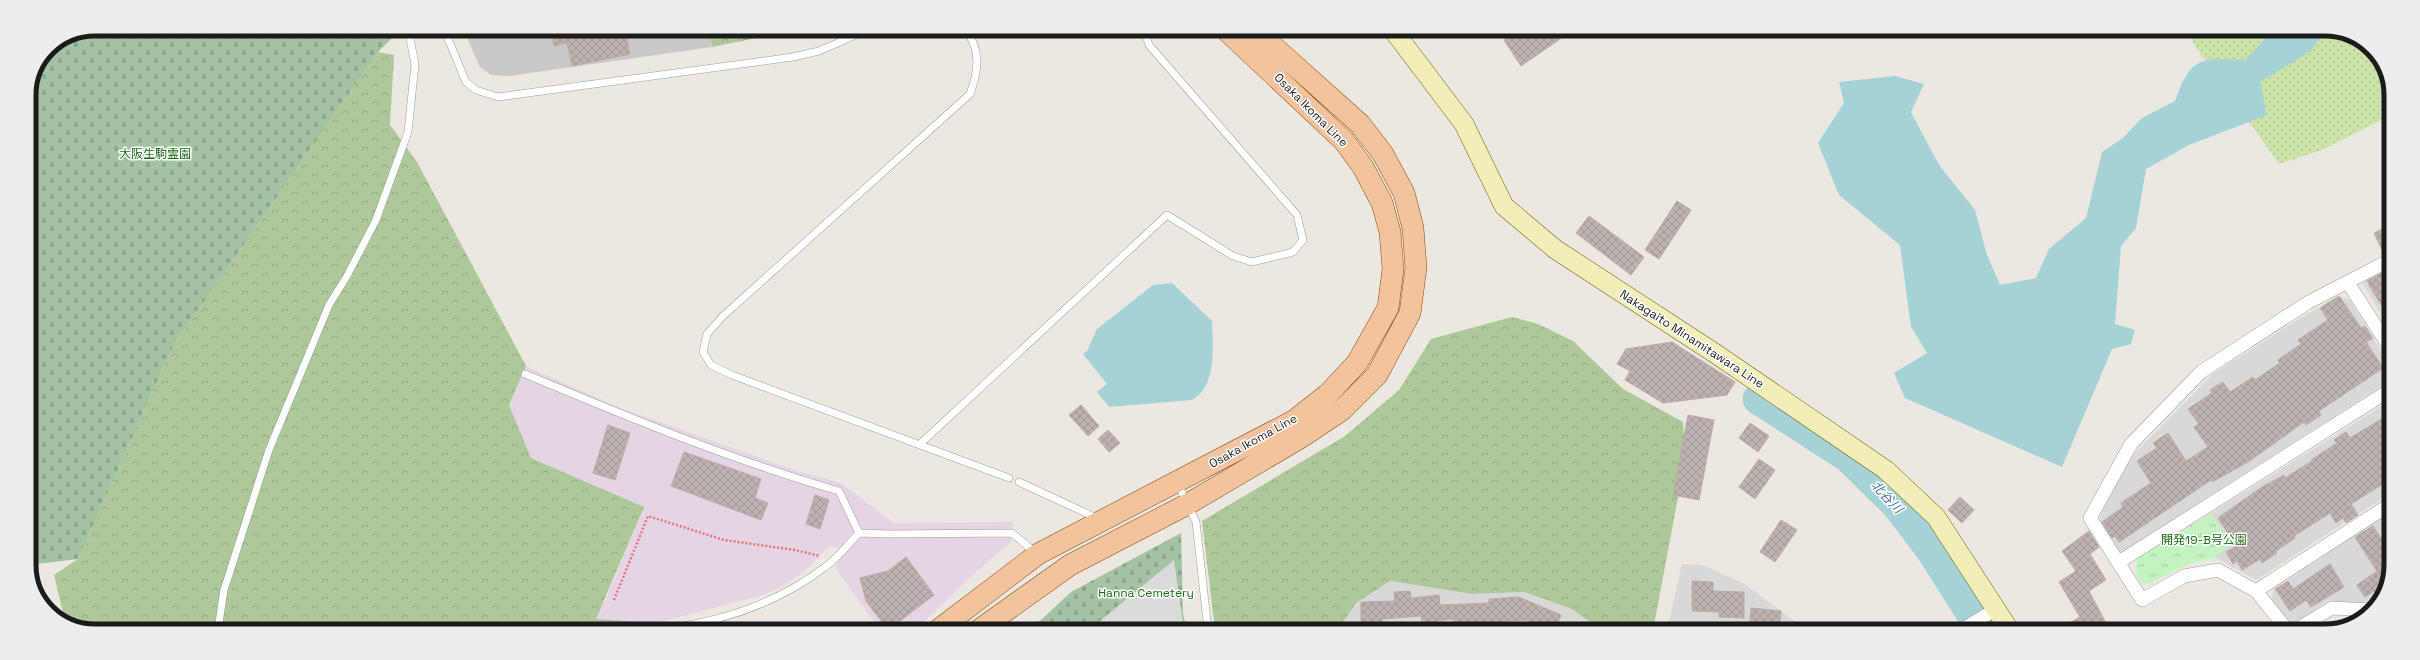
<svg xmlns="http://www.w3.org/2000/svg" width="2420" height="660" font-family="'Space Grotesk','Noto Sans JP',sans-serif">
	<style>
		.residential { fill: #d9d8d8 }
		.industrial { fill: #e4d4e4 }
		.religious { fill: #c9c9c9 }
		.grass { fill: url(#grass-dots) }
		.forest { fill: url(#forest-crowns) }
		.cemetery { fill: url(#cemetery-stones) }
		.park { fill: url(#park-tufts) }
		.parking { fill: #dbdbdb }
		.water { fill: #a5d2d6 }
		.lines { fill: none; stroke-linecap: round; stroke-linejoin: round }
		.river { stroke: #a5d2d6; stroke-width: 31 }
		.building { fill: url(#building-cross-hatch); stroke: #bcaca5 }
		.lane-casing { stroke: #9c9c9c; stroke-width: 8 }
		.street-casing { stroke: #9c9c9c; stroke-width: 14 }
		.secondary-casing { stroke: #67640d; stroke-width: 20 }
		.primary-casing { stroke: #864c0c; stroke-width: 22 }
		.path { stroke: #ee7075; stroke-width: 2.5; stroke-dasharray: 2 2; stroke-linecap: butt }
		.lane { stroke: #fff; stroke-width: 7 }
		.street { stroke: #fff; stroke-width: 13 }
		.secondary { stroke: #f3eeb8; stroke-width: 19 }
		.primary { stroke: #f3c39e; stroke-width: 21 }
		.labels { text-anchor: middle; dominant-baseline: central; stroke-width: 3; stroke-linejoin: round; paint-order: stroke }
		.street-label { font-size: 12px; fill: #1b1b1b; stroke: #fff }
		.park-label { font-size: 12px; fill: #196e13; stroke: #fff }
		.water-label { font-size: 13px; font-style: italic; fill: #4a7894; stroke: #fff }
		.rim { fill: none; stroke: #1b1b1b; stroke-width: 5 }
	</style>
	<defs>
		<pattern id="grass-dots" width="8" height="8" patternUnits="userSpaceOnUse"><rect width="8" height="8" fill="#cee3aa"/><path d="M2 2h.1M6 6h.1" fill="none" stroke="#b0c292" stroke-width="1.8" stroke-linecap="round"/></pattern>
		<pattern id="forest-crowns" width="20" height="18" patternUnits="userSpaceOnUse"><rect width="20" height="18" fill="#adc899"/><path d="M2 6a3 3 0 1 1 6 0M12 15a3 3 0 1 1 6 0" fill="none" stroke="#94ab83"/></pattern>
		<pattern id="cemetery-stones" width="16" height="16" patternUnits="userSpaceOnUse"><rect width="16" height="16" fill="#a4c3a4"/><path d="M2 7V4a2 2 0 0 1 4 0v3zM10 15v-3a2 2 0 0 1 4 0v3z" fill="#8da78d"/></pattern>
		<pattern id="park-tufts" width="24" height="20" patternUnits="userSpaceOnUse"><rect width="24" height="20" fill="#c3f4c0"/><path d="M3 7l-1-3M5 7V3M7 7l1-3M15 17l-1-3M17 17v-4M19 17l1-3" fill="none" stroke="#a7d1a4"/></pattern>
		<pattern id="building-cross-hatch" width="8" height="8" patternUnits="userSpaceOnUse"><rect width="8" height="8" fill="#bcb2ae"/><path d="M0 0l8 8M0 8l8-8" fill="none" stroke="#a19895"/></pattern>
	</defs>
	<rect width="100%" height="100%" fill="#ece7e1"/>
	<path class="residential" d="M2390,265v64l-27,-45 3,-7z
		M2340,297l10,3 40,66 -4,17 -264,169 -5,-1 -16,-26 -1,-10 31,-58 83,-84 93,-59z
		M2390,401l-1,93 -133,86 -42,-23 17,-12 -20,-32z
		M2389,513v69l-15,22 -47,-3 -28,20 -6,1 -5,-1 -16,-18 1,-13z
		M1682,564l20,1 41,18 50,37 6,10h-132z
		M1390,581l82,13 52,-2 48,17 29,21h-253l-4,-9 12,-18z"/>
	<path class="industrial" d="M526,366l92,41 179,64 44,12 53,40 119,-1 -2,20 -43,37 -52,51h-36l-44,-61 2,-21 -8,-2 -27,26 -22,15 -18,8 -107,28 -68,6 19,-32 37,-90 -113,-49 -22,-53z"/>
	<path class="religious" d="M463,29l246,1 3,17 -203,29 -18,-1 -11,-8z"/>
	<path class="grass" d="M2187,31h155l33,21 16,38v25l-69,35 -43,14 -82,-115z"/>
	<path class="forest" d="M709,30h88l-85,17z
		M378,52l16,3 -4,70 27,37 109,204 -17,39 22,53 113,49 -48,112 107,7 4,3h-629l-13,-8 -11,-46 24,-16 95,-213z
		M1512,317l26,7 35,17 50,48 60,33 2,38 -31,165 -13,5h-40l-29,-21 -48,-17 -52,2 -82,-13 -34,22 -18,27h-123l-13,-109 143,-85 54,-46 32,-51z"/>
	<path class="cemetery" d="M95,29h306l-23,23 -205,294 -95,213 -49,6v-470c10,-51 22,-48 66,-66z
		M1181,533l2,81 4,16h-157l41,-38z"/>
	<path class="park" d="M2211,513l20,32 -18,13 -26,6 -38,20 -9,-2 -4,-8 1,-15z"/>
	<path class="parking" d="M1174,560l10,70h-95l79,-65z"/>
	<path class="water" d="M2263,31h62l-14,20 -51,31 7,33 -78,30 -43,24 -10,59 -15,18 -6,78 20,6 -4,14 -19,5 -50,118 -157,-69 -11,-25 33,-20 -16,-26 -11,-82 -61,-50 -21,-52 26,-40 -5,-21 56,-6 29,8 -13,28 28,53 36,45 11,42 14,33 36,-7 13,-29 37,-31 16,-66 21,-14 19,-20 33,-17c16,-45 25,-43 70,-41l19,-20z
		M1172,283l40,38c1,25 5,65 -20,79l-83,7 -12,-15 10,-8 -24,-30 4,-3 10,-22 56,-44z"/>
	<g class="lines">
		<path class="river" d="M1758,399l90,58 49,48 34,45 27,42 20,32 1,7"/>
	</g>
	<path class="building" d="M551,29l74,1 5,24 -58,12 -5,-23 -13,3z
		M1518,30h55l-52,36 -17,-26z
		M1677,201l14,9 -32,49 -14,-9z
		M1589,216l55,41 -13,18 -55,-42z
		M2390,225v27l-6,2 -10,-21z
		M2390,269v51l-23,-39z
		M2339,296l22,32 4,-2 8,12 -7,4 17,26 -64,43 2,4 -15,10 -2,-3 -56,40 -36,20 -1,-2 -92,62 -4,-6 -3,2 -10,-16 21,-15 -2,-4 30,-20 -14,-22 20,-13 -4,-5 15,-10 18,28 22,-14 -14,-20 5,-3 -11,-15 24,-16 -2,-3 13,-8 7,10 23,-15 2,3 25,-17 -2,-3 23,-16 -3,-4 30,-20 -8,-12z
		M1672,342l63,40 -8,13 -64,8 -38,-23 5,-9 -13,-7 9,-15z
		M1081,405l18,21 -11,10 -19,-21z
		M2390,414l-1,66 -38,24 7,11 -12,8 -3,-5 -7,5 -6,-10 -36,23 1,2 -19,13 1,2 -15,10 -2,-4 -18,11 -5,-9 -4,3 -7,-12 10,-6 -18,-28 44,-31 22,-12 1,3 27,-17 -1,-1 26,-17 -3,-3 12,-8 4,6z
		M1688,415l26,5 -15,80 -26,-5z
		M1750,423l19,13 -11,16 -19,-14z
		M608,425l22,8 -15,47 -22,-7z
		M1108,430l12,13 -11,9 -11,-13z
		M684,452l77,27 -6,19 13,5 -7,17 -90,-34z
		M1759,459l16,11 -20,29 -16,-12z
		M815,495l14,5 -9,29 -14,-5z
		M1960,497l14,13 -12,13 -14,-13z
		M1781,520l16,10 -22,32 -15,-10z
		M2373,526l16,25v31l-11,16 -4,-7 -9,6 -8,-12 20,-14 -22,-34z
		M2089,531l10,16 -9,7 16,26 -17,11 18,34 -10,6h-41l24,-14 -21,-35 17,-11 -14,-20z
		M906,557l28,38 -46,35 -22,-29 -6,-23 28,-7z
		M2330,564l14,23 -33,20 -5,-7 -16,11 -15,-22 13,-8 5,8z
		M1692,581l21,1v9l31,1v26l-25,-1v-5l-27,-1z
		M1410,591l1,7 28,-3 1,10 49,-2v-4l30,-2 42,18 -5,13 -15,-7 -2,5 -13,-6 -73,4v-5l-31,4 -1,-7 -39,3v8h-21v-25l34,-1 -1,-9z
		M1751,608l30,3 -2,19h-30z"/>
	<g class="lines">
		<g class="lane-casing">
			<path id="lane" d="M444,29l22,53 10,8 22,7 295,-40 26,-6 48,-21
				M965,30c17,19 13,42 5,64l-248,223 -15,17 -4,18 8,13 21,10 277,103
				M525,374c103,43 206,86 314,117l20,42
				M920,444l247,-229 66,41 19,6 41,-10 10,-12 -6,-25 -148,-170 -5,-15
				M1019,482l80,37
				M1177,482l19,40 12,108
				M218,629l6,-39 45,-140 60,-145 18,-29 29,-56 32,-88 7,-68 -7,-35
				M662,629c58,-7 116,-26 163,-62 13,-9 23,-23 34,-34l30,1 123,-1 24,20"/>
		</g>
		<g class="street-casing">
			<path id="street" d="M2348,283l42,65
				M2389,505l-133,86 -38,-21 -34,6 -42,24 -52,-82 41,-74 70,-72 106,-69 83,-43
				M2119,562l271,-172
				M2256,591l32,40
				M1960,631l36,-22
				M2294,631l38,-23 38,2"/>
		</g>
		<g class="secondary-casing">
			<path id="secondary" d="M1393,30l71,94 40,82 51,43 161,105 170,116 50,47 74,114"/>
		</g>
		<g class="primary-casing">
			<path id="primary" d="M938,630l100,-76 257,-134 33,-26 29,-31 31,-55 5,-39 -3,-37 -8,-29 -19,-36 -19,-26 -118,-111
				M979,630l91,-65 118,-61 112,-66 42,-28 35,-35 33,-62 6,-45 -3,-40 -9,-35 -21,-39 -23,-30 -105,-94"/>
		</g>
		<path class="path" d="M614,600l34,-84 76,24 71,10 25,6"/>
		<use href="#lane" class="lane"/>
		<use href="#street" class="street"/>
		<use href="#secondary" class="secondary"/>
		<use href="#primary" class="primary"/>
	</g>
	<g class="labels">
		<g class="street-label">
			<text transform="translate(1311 110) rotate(45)">Osaka Ikoma Line</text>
			<text transform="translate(1692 339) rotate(33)">Nakagaito Minamitawara Line</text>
			<text transform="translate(1253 441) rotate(-29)">Osaka Ikoma Line</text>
		</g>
		<g class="park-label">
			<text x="155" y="154">大阪生駒霊園</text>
			<text x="2204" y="540">開発19-B号公園</text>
			<text x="1146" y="593">Hanna Cemetery</text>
		</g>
		<g class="water-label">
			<text transform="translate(1887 497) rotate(47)">北谷川</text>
		</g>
	</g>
	<path d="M0 0H2420V660H0ZM95 36H2325A59 59 0 0 1 2384 95V565A59 59 0 0 1 2325 624H95A59 59 0 0 1 36 565V95A59 59 0 0 1 95 36Z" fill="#ededed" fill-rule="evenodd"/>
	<path class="rim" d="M95 36H2325A59 59 0 0 1 2384 95V565A59 59 0 0 1 2325 624H95A59 59 0 0 1 36 565V95A59 59 0 0 1 95 36Z"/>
</svg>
